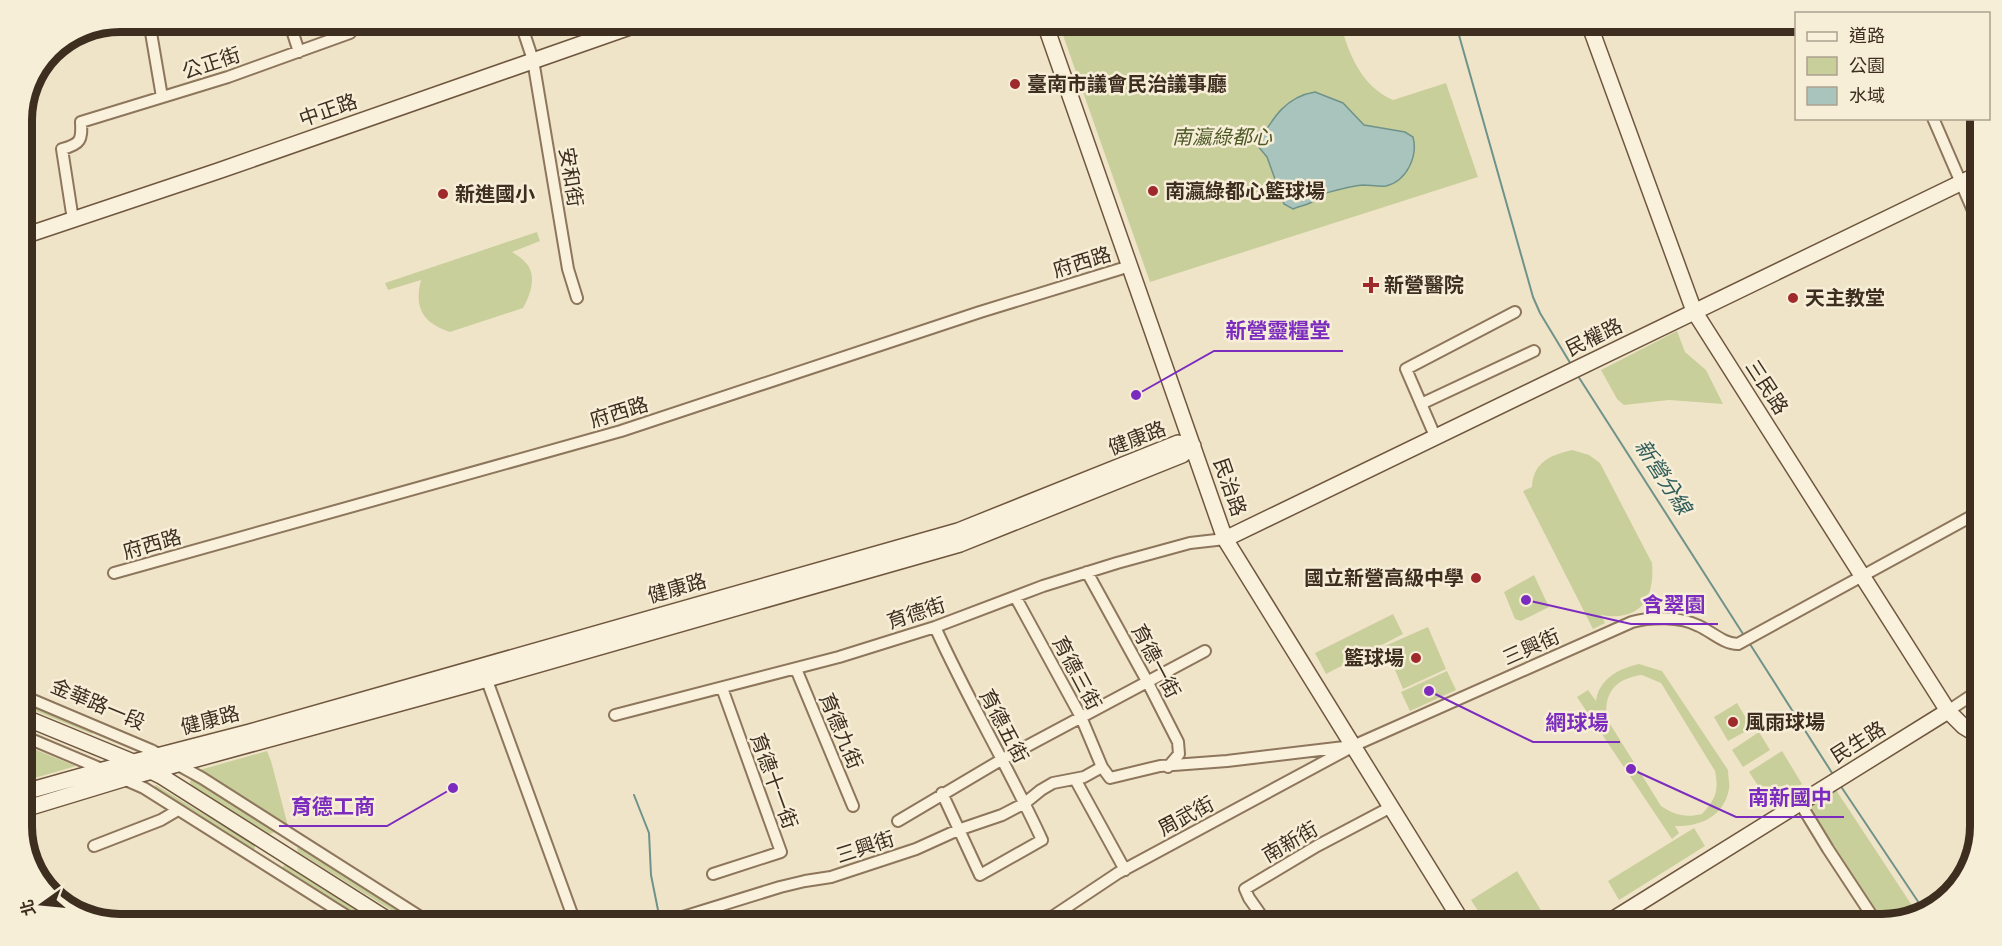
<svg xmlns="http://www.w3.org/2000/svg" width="2002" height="946" font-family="'Roboto Serif','Noto Sans TC',serif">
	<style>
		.green { fill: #c9cf9b; fill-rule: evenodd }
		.water { fill: #a9c4bc; stroke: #6f938a; stroke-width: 1.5 }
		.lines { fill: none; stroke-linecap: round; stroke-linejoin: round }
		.stream { stroke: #6f938a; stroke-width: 2 }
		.street-casing { stroke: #8d765c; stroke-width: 14 }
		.secondary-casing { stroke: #6f573f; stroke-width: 18 }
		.street { stroke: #faf1dc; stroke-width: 10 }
		.secondary { stroke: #faf1dc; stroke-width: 15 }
		.poi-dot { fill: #9e2a2b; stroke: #f7eed8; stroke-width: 2 }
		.labels { text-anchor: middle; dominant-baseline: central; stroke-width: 5; stroke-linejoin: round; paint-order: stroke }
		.street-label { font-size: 20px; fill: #3d2e20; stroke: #f7eed8 }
		.poi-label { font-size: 20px; font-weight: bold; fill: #3d2e20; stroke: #f7eed8; text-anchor: start }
		.park-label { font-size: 20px; font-style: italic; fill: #4d5a26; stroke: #f7eed8 }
		.water-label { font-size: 21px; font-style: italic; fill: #2f5d5a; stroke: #f7eed8 }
		.rim { fill: none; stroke: #3d2e20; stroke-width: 8 }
		.leader { fill: none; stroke: #7b2cbf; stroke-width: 2 }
		.callout-dot { fill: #7b2cbf; stroke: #f7eed8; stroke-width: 2 }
		.callout-label { font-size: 21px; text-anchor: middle; font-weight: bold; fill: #7b2cbf; stroke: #f7eed8; stroke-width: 5; stroke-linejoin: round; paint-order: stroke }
	</style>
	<rect width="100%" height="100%" fill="#f0e4c8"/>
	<path class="green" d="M1058,21h282c8,32 21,65 53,79l53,-17 32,94 -328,105z
		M537,232l3,9 -28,11c4,3 9,5 12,9 14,12 7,33 -1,47l-73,24c-28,-9 -36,-25 -29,-52l-33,10 -3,-7z
		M1677,331l8,21 21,18 17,34 -54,-4 -45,5 -7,-6 -16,-29z
		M1572,450l17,5 11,8 52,100c3,36 -12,59 -51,52l4,8 -12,6 -70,-138 9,-4c1,-25 19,-32 40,-37z
		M1534,575l15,32 -28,14 -6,-2 -11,-27z
		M1393,614l10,20 -77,40 -11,-21z
		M1428,627l18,42 -43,20 -18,-43z
		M1639,664l23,7 66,99c0,6 2,14 1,19 -5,28 -30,38 -54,37l4,7 -7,6 -95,-142 11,-7 8,11c3,-22 22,-32 43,-37zM1642,675l19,8 54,88c4,19 1,28 -13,43 -17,4 -27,1 -41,-8l-54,-87c-4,-27 10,-41 35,-44z
		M1447,671l9,19 -46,21 -9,-19z
		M21,698l73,30 -2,6 -71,-29z
		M1737,703l15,25 -24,13 -14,-24z
		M1759,732l11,18 -27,17 -11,-17z
		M21,744l55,22 -55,16z
		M267,751l4,10 17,65 -92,-55z
		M1782,751l20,33 -32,20 -21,-32z
		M192,778l83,52 -2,3 -4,1 -78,-48 -1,-4z
		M156,785l98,60 1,3 -2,4 -100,-63z
		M1836,790l77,117 5,7 -33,10 -76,-117z
		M1694,828l11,18 -86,54 -11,-19z
		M299,846l131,79h-15l-117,-73 -1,-3z
		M284,865h3l95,60h-16l-85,-55z
		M1517,871l28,46 -13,8h-45l-16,-25z"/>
	<path class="water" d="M1315,92l28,11 21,22 41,7 8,5c5,19 -6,44 -27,49 -7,1 -16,-1 -23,-1 -12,1 -26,5 -37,8 -6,2 -10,8 -16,10 -6,3 -11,3 -17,6l-9,-5 -17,-47 -10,-12c15,-25 27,-48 58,-53z"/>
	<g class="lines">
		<path class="stream" d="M1455,21l78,276 7,16 32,53
			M1578,376l167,261
			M1748,641l86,135
			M1840,785l85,127
			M634,795l15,38 2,42 9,45"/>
		<g class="street-casing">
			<path id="street" d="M149,21l13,76
				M289,21l10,31
				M520,21l13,39 35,209 9,29
				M1933,118l48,111
				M73,220l-11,-71c19,-5 20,-9 19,-27l147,-45 122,-44 -3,-12
				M1421,404l113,-53
				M1435,436l-29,-67 109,-57
				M1087,572l60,109 31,61 1,12 -11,13
				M114,573l507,-142 359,-119 150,-46
				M1016,598l65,119 21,50
				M935,627c33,73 74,141 107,213l-62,35 -38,-82
				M796,669l57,137
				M485,675l91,250
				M21,695l130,55 51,28 231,147
				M1948,711l33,-22
				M615,715l224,-58 96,-30 108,-41 74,-23 73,-20 35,-4
				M21,735l83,35
				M121,778l23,10 217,137
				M1075,779l50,91
				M1800,803l28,46 50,76
				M898,821l103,-61 204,-109
				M94,846l67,-26 17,-10
				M713,874l68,-22 -59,-164
				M657,925l123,-38 25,-6 26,-4 85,-28 42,-19 44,-15 23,-12 16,-13 12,-7 31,-6 18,-10 8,11 50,-12 67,-5 126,-15 279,-124c19,-5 48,-6 67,4 13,6 25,18 39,18l243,-133
				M1040,925l78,-52 230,-124
				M1268,925l-19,-27 -4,-9 72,-43 74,-39"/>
		</g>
		<g class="secondary-casing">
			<path id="secondary" d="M1044,21l181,518 239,386
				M1588,21l106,290 254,400 15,15 18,11
				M21,237l197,-66 429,-150
				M1225,539l756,-366
				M21,716l112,46 28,14 235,149
				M21,793l82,-23 147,-38 708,-201 220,-88 15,3
				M21,810l102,-31 347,-95 490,-140 222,-89 11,-9
				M1604,925l344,-214"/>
		</g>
		<use href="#street" class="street"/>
		<use href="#secondary" class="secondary"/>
	</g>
	<g class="poi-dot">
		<circle cx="1015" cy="84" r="6"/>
		<circle cx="1153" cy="191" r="6"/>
		<circle cx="443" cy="194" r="6"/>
		<path d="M1368 276h6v6h6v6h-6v6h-6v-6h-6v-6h6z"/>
		<circle cx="1793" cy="298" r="6"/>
		<circle cx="1476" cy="578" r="6"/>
		<circle cx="1416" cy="658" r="6"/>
		<circle cx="1733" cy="722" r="6"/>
	</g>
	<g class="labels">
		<g class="street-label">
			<text transform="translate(211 63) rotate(-18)">公正街</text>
			<text transform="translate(328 110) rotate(-19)">中正路</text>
			<text transform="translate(571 177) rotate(81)">安和街</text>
			<text transform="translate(1082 262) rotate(-17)">府西路</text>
			<text transform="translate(1594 337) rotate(-26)">民權路</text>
			<text transform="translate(1767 387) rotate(57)">三民路</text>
			<text transform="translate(619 412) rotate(-17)">府西路</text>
			<text transform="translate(1137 438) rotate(-21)">健康路</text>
			<text transform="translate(1230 487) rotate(71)">民治路</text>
			<text transform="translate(152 544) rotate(-16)">府西路</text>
			<text transform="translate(677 588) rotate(-16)">健康路</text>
			<text transform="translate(916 613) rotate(-18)">育德街</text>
			<text transform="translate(1531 647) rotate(-24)">三興街</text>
			<text transform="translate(1156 661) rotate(62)">育德一街</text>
			<text transform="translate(1077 673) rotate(62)">育德三街</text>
			<text transform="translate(98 704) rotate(23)">金華路一段</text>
			<text transform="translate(210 720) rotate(-15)">健康路</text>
			<text transform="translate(1004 726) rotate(62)">育德五街</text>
			<text transform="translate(841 731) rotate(67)">育德九街</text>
			<text transform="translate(1858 742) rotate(-32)">民生路</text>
			<text transform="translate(774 781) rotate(70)">育德十一街</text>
			<text transform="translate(1186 816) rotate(-28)">周武街</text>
			<text transform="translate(1290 842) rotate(-30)">南新街</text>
			<text transform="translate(865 847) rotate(-18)">三興街</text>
		</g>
		<g class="poi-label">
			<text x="1027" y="84">臺南市議會民治議事廳</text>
			<text x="1165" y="191">南瀛綠都心籃球場</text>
			<text x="455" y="194">新進國小</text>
			<text x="1384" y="285">新營醫院</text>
			<text x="1805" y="298">天主教堂</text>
			<text x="1464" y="578" text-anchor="end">國立新營高級中學</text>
			<text x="1404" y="658" text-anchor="end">籃球場</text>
			<text x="1745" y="722">風雨球場</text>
		</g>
		<g class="park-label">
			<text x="1222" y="137">南瀛綠都心</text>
		</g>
		<g class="water-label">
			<text transform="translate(1663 477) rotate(57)">新營分線</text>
		</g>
	</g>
	<path d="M0 0H2002V946H0ZM120 32H1882A88 88 0 0 1 1970 120V826A88 88 0 0 1 1882 914H120A88 88 0 0 1 32 826V120A88 88 0 0 1 120 32Z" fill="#f7eed8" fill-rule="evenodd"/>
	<path class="rim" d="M120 32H1882A88 88 0 0 1 1970 120V826A88 88 0 0 1 1882 914H120A88 88 0 0 1 32 826V120A88 88 0 0 1 120 32Z"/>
	<path class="leader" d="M1136 395L1214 351H1343M1526 600L1631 624H1718M1429 691L1533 742H1620M1631 769L1736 817H1844M453 788L387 826H279"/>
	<g class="callout-dot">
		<circle cx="1136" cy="395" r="6"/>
		<circle cx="1526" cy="600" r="6"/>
		<circle cx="1429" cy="691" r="6"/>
		<circle cx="1631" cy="769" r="6"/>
		<circle cx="453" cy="788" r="6"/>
	</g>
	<g class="callout-label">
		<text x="1278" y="338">新營靈糧堂</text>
		<text x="1674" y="612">含翠園</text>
		<text x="1577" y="730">網球場</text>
		<text x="1790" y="805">南新國中</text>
		<text x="333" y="814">育德工商</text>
	</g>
	<rect x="1795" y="12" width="195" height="108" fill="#f7eed8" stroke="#ada18e" stroke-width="1.5"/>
	<rect x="1807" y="32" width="30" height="9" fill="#faf1dc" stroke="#ada18e" stroke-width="1.5"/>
	<text x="1849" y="42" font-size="18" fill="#3d2e20">道路</text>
	<rect x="1807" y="57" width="30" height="18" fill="#c9cf9b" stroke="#ada18e" stroke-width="1.5"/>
	<text x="1849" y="72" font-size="18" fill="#3d2e20">公園</text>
	<rect x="1807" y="87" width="30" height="18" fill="#a9c4bc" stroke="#ada18e" stroke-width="1.5"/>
	<text x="1849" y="102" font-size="18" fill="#3d2e20">水域</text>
	<g transform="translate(42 904) rotate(255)" stroke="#f7eed8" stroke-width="4.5" paint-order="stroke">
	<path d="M0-4.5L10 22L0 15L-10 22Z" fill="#3d2e20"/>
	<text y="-9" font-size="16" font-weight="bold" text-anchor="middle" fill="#3d2e20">北</text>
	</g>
</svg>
